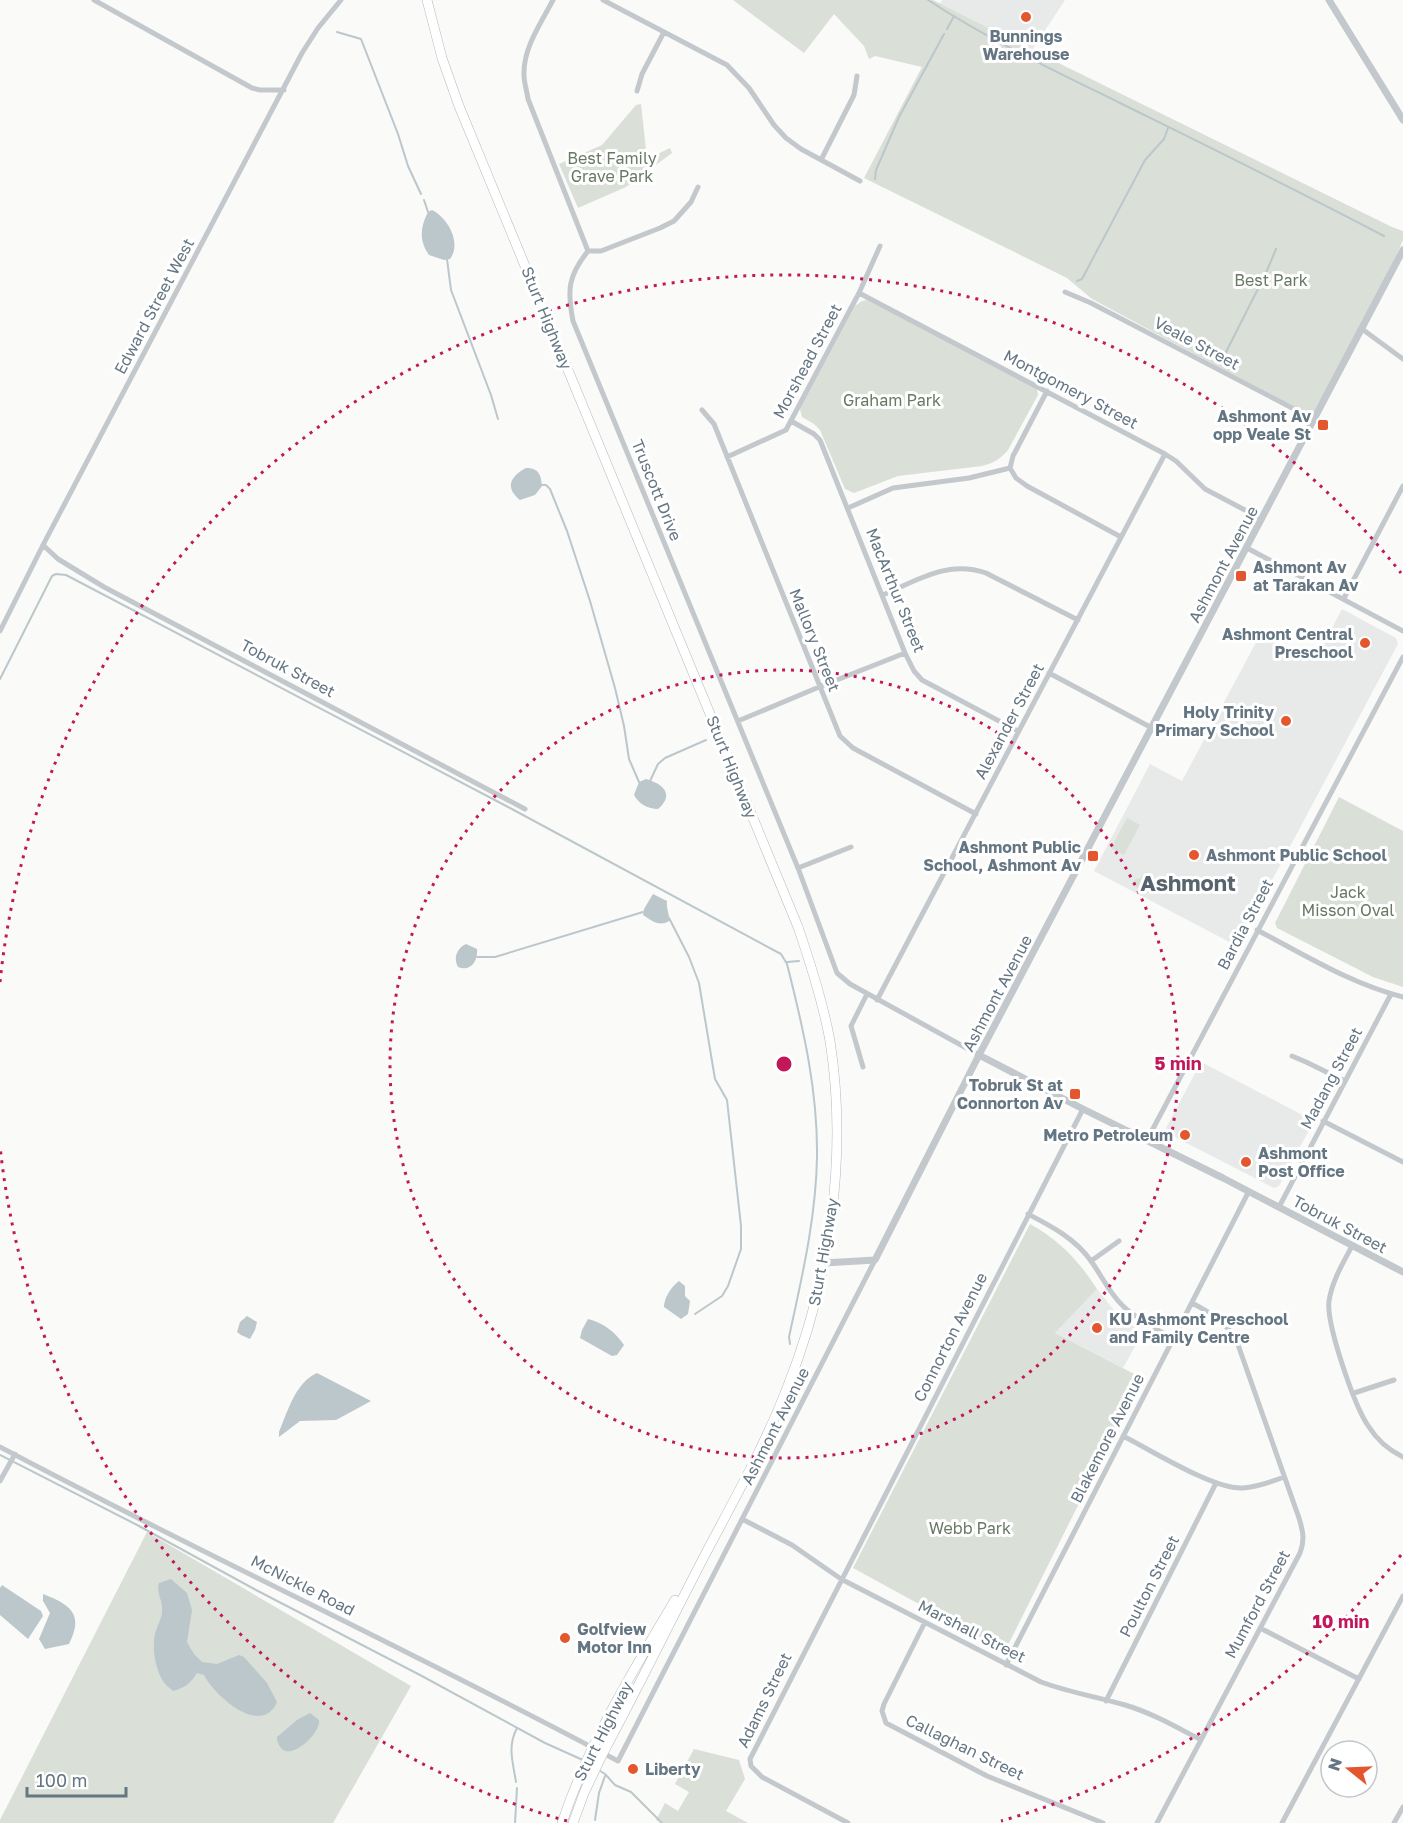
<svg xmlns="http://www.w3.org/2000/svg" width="1403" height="1823" font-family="'Golos Text',sans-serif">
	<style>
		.built { fill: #e8e9e9 }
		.green { fill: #dadfd7 }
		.water { fill: #bbc7cb }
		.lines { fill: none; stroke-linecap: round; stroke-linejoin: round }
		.stream { stroke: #bbc7cb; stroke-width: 2 }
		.trunk-casing { stroke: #b4b9bd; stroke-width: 10 }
		.minor { stroke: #c3c8cc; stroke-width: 5 }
		.tertiary { stroke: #c3c8cc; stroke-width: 7 }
		.trunk { stroke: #fff; stroke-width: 9 }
		.ring { fill: none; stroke: #c2185b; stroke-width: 3; stroke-dasharray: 3 6 }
		.poi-dot { fill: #e4572e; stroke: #fff; stroke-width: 2 }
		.labels { text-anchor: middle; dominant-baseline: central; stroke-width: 6; stroke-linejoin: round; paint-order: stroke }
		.poi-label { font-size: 16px; font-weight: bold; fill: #657683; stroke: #fff; text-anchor: end }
		.park-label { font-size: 16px; fill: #687a64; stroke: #fff }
		.street-label { font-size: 16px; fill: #657683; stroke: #fff }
		.district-label { font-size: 22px; font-weight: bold; fill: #57646e; stroke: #fff }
		.centre { fill: #c2185b; stroke: #fff; stroke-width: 3 }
		.ring-label { font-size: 18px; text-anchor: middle; font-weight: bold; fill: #c2185b; stroke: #fff; stroke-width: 6; stroke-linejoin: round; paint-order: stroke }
	</style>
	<rect width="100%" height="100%" fill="#fafaf8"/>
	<path class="built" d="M942,0h123l-33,50 -92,-46z
		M1342,609l54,29 2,6 -161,302 -143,-75 56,-107 32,17 79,-148 52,27h2z
		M1201,1062l113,59 -35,65 -5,2 -105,-54 -3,-6z
		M1097,1289l17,21 25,20 -4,7 2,6 -14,25 -68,-35z"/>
	<path class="green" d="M733,0h200l99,50 360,177 11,4v9l-7,16 -82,162 -222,-119 -25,-21 -203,-100 58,-111 -47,-11 -6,3 -5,-13 -30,-32 -30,39z
		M641,104l6,55 23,-11 2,5 -46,34 -48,21 -19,-44 43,-19 34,-40z
		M867,300l165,85 5,4 1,6 -30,55c-8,9 -14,13 -26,16l-84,10 -44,17 -9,-4 -25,-59 -6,-6 -12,-7 -2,-8 55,-103 7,-5z
		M1339,797l64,34v156l-30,-10 -96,-49 -2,-5z
		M1127,818l13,7 -16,30 -13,-7z
		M1146,872c6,6 10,12 5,22l-19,-9 3,-6 5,-1z
		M1030,1224c30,17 48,36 67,65l-42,44 87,45 -137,273 -152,-83z
		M147,1532l264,154 -78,137h-333v-3z
		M694,1749l45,11 6,19 -19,32 22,12h-87l-5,-3 9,-17 13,8 11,-19 -14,-8z"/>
	<path class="water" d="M432,210c16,8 30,33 18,49l-6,1 -15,-5c-10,-15 -9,-27 -1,-43z
		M526,468c13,0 15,7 16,18l-7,9 -15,5c-16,-13 -9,-24 6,-32z
		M646,779c17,5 29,15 12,30 -10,0 -19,-5 -24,-14l5,-13z
		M653,894l14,7c-1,8 3,14 2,20 -10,6 -17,0 -26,-6l1,-6z
		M466,944l11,5c1,12 -6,23 -19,18 -5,-9 -1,-19 8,-23z
		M679,1281l6,5v10l5,5 -2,13 -7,5 -17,-12c0,-9 7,-20 15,-26z
		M247,1316l10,6 -2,8 -5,9 -9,-4 -4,-3 3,-10z
		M588,1319c16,4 27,13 36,26l-7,10 -5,1 -32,-18 2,-8z
		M317,1373l54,28 -35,19 -36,1 -21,16v-5c9,-21 16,-49 38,-59z
		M171,1579l16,14 5,17 -5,32 7,12 8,8 15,2 22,-9 5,2 23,26 10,19c-16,36 -63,-7 -73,-27l-7,-2c-6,10 -12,15 -24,18 -3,-3 -8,-6 -10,-10 -8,-13 -11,-33 -8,-47 2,-8 7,-16 7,-23 1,-11 -6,-17 -3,-28z
		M2,1585l39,26 2,5 -15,23 -28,-24v-27z
		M43,1594c28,11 41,20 26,50l-24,5 -6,-10 11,-26 -7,-12z
		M310,1713l9,7c2,11 -21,34 -33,31 -5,-1 -7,-6 -9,-11v-3l20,-17z"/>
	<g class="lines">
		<path class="stream" d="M928,0c61,40 127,71 192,103 89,44 177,87 264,133
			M947,29l7,-13
			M337,32l24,7 37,95 10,32 13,28
			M875,179l1,-9 23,-53 45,-83
			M424,200l4,12
			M447,259l4,31 40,105 7,24
			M1077,281l5,-2 63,-119 19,-21 4,-11
			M1224,356l42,-83 10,-24
			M542,485h4l4,4 17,42 23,70 25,87 9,38 5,33 10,23
			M0,679l52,-103 4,-2 10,1 444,233 271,146 6,10c16,63 31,127 30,193 -1,61 -15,120 -28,180l1,7
			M650,781l8,-17 7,-6 41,-18
			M669,918l20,39 10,26 16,96 12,21 14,126v23l-13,37 -6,10 -27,18
			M477,957h18l148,-45
			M787,962l12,-1
			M0,1455l139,71 117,64 164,85 125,68 40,18
			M597,1769l8,5 10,11 16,7 31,31
			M516,1782c-3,-20 -9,-35 1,-54
			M595,1820l4,-27 6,-17
			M515,1823l2,-35"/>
		<g class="trunk-casing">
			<path id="trunk" d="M427,0l15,58 17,48 339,821c13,38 25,75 32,114 18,115 0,240 -43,347 -22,57 -52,110 -80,163 -35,67 -68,135 -104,202l-19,40 -11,30
				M562,1823c26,-79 71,-152 113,-223"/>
		</g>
		<path class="minor" d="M94,0l158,88 8,2h24
			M553,0c-12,23 -30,48 -29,75 0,8 3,16 4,24l60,152
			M603,0l124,65 22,23 25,37 12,13 15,11 59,32
			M637,91l5,-17 22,-42
			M821,160l33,-65 3,-19
			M588,251c-20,25 -21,39 -15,70l225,547 39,105 13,11 129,71
			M588,251h13l59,-23 14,-7 17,-19 7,-15
			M1065,292l26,11 224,117
			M859,293l306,161 11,7 29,28 57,30
			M1362,329l41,30
			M702,410l12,14 126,312 13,12 123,66
			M791,421l23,13 6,6 85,213 9,18 8,9 96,51
			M727,457l59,-27 73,-137 21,-47
			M1010,468l6,10 11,8 94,51
			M1010,468l3,-12 34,-65
			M848,508l45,-20 76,-10 41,-10
			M43,545l15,14 46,28 421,222
			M1247,548l156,83
			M883,595c35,-15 64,-35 103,-22l92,47
			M1344,598l59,-112
			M0,631l43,-86 259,-492 16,-25 23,-28
			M1049,673l103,55
			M738,721l81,-34 86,-34
			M798,868l53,-21
			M1257,930c48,25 94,54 146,67
			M877,1000l288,-546
			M1292,1056l14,6 39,19
			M863,1067l-12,-41 16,-32
			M1323,1121l80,41
			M1147,1140l256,-483
			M1279,1207l112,-213
			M1028,1214c23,12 48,25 63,47 11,15 18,32 32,45 14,14 34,23 50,33
			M1352,1246c-9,17 -20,35 -23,55 -3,23 26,107 40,126 8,13 20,23 34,30
			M1091,1261l28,-20
			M1354,1393l40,-13
			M1123,1436c28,14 91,54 120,52 14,-1 28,-6 41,-11
			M0,1447c204,108 414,205 618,314l257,-501
			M0,1481l15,-27
			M742,1519l50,26 49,34 200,103c27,10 56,15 84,23 27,8 51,22 76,35
			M925,1622l-41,82 -2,7 4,12 101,53 116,47
			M1260,1628l99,51
			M1006,1665l243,-474
			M1106,1701l110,-218
			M848,1823l-86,-46 -11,-11 -1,-7 333,-650
			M1157,1823l143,-270c5,-13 3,-22 -1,-35l-63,-179c-12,-18 -25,-26 -44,-36
			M1282,1823l121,-227
			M1394,1823l9,-16"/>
		<path class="tertiary" d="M1329,0l74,120
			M979,1055l104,54 140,69 180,94
			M824,1263l51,-3 104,-205 424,-805"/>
		<use href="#trunk" class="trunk"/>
	</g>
	<g class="ring">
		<circle cx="784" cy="1064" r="394"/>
		<path d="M1401 1555A788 788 0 0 1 1001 1821M567 1821A788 788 0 0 1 0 1146M0 982A788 788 0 0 1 1401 573"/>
	</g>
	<g class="poi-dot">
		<circle cx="1026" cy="17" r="6"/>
		<rect x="1317" y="419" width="12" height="12" rx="3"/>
		<rect x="1235" y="570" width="12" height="12" rx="3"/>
		<circle cx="1365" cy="643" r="6"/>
		<circle cx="1286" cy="721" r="6"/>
		<circle cx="1194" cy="855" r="6"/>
		<rect x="1087" y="850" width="12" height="12" rx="3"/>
		<rect x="1069" y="1088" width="12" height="12" rx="3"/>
		<circle cx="1185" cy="1135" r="6"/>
		<circle cx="1246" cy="1162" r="6"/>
		<circle cx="1097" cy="1328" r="6"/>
		<circle cx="565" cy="1638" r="6"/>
		<circle cx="633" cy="1769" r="6"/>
	</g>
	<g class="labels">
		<g class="poi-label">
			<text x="1026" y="36" text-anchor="middle">Bunnings<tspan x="1026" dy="18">Warehouse</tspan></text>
			<text x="1311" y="416">Ashmont Av<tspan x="1311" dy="18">opp Veale St</tspan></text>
			<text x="1253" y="567" text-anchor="start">Ashmont Av<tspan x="1253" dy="18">at Tarakan Av</tspan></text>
			<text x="1353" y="634">Ashmont Central<tspan x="1353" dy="18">Preschool</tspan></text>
			<text x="1274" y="712">Holy Trinity<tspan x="1274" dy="18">Primary School</tspan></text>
			<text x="1081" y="847">Ashmont Public<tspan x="1081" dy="18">School, Ashmont Av</tspan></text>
			<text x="1206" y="855" text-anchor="start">Ashmont Public School</text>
			<text x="1063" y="1085">Tobruk St at<tspan x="1063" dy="18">Connorton Av</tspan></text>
			<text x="1173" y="1135">Metro Petroleum</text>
			<text x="1258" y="1153" text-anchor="start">Ashmont<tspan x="1258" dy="18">Post Office</tspan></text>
			<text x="1109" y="1319" text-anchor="start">KU Ashmont Preschool<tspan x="1109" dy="18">and Family Centre</tspan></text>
			<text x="577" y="1629" text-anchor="start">Golfview<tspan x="577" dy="18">Motor Inn</tspan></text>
			<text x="645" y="1769" text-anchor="start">Liberty</text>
		</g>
		<g class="park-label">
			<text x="612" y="158">Best Family<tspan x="612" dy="18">Grave Park</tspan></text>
			<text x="1271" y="280">Best Park</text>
			<text x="892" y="400">Graham Park</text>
			<text x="1348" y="892">Jack<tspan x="1348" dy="18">Misson Oval</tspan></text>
			<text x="970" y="1528">Webb Park</text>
		</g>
		<g class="street-label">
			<text transform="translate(154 306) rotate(-62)">Edward Street West</text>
			<text transform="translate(547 318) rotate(68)">Sturt Highway</text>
			<text transform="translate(1197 343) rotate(28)">Veale Street</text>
			<text transform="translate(807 361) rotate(-62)">Morshead Street</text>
			<text transform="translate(1071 389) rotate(28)">Montgomery Street</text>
			<text transform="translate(657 490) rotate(68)">Truscott Drive</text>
			<text transform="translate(1223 564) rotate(-62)">Ashmont Avenue</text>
			<text transform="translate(896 590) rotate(68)">MacArthur Street</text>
			<text transform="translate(815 640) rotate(68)">Mallory Street</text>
			<text transform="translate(288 668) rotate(28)">Tobruk Street</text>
			<text transform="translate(1009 721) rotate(-62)">Alexander Street</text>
			<text transform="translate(732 767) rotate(68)">Sturt Highway</text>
			<text transform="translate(1245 924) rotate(-62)">Bardia Street</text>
			<text transform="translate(997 993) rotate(-62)">Ashmont Avenue</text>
			<text transform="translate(1331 1078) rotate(-62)">Madang Street</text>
			<text transform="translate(1340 1224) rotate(28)">Tobruk Street</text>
			<text transform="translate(823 1252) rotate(-80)">Sturt Highway</text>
			<text transform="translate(950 1337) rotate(-63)">Connorton Avenue</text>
			<text transform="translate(775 1426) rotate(-63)">Ashmont Avenue</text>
			<text transform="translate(1107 1438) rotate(-63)">Blakemore Avenue</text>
			<text transform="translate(303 1585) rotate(27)">McNickle Road</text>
			<text transform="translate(1149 1586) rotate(-63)">Poulton Street</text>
			<text transform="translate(1257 1604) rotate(-62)">Mumford Street</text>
			<text transform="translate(972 1631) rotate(27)">Marshall Street</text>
			<text transform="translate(764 1700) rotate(-64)">Adams Street</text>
			<text transform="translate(603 1731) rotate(-63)">Sturt Highway</text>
			<text transform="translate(965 1747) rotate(26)">Callaghan Street</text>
		</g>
		<g class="district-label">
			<text x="1188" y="882">Ashmont</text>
		</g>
	</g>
	<circle cx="784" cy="1064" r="9" class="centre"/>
	<g class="ring-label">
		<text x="1178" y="1070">5 min</text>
		<text x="1341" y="1628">10 min</text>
	</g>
	<g transform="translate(1349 1769) rotate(288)"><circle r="28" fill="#ffffff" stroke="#c1c8cd" stroke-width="1.5"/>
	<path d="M0-4.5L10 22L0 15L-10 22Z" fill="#e4572e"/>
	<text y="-9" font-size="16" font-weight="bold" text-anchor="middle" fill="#657683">N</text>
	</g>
	<path d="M27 1787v9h99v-9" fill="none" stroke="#657683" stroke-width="3"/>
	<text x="36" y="1787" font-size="18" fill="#657683" stroke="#ffffff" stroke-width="4.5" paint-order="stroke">100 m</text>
</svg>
